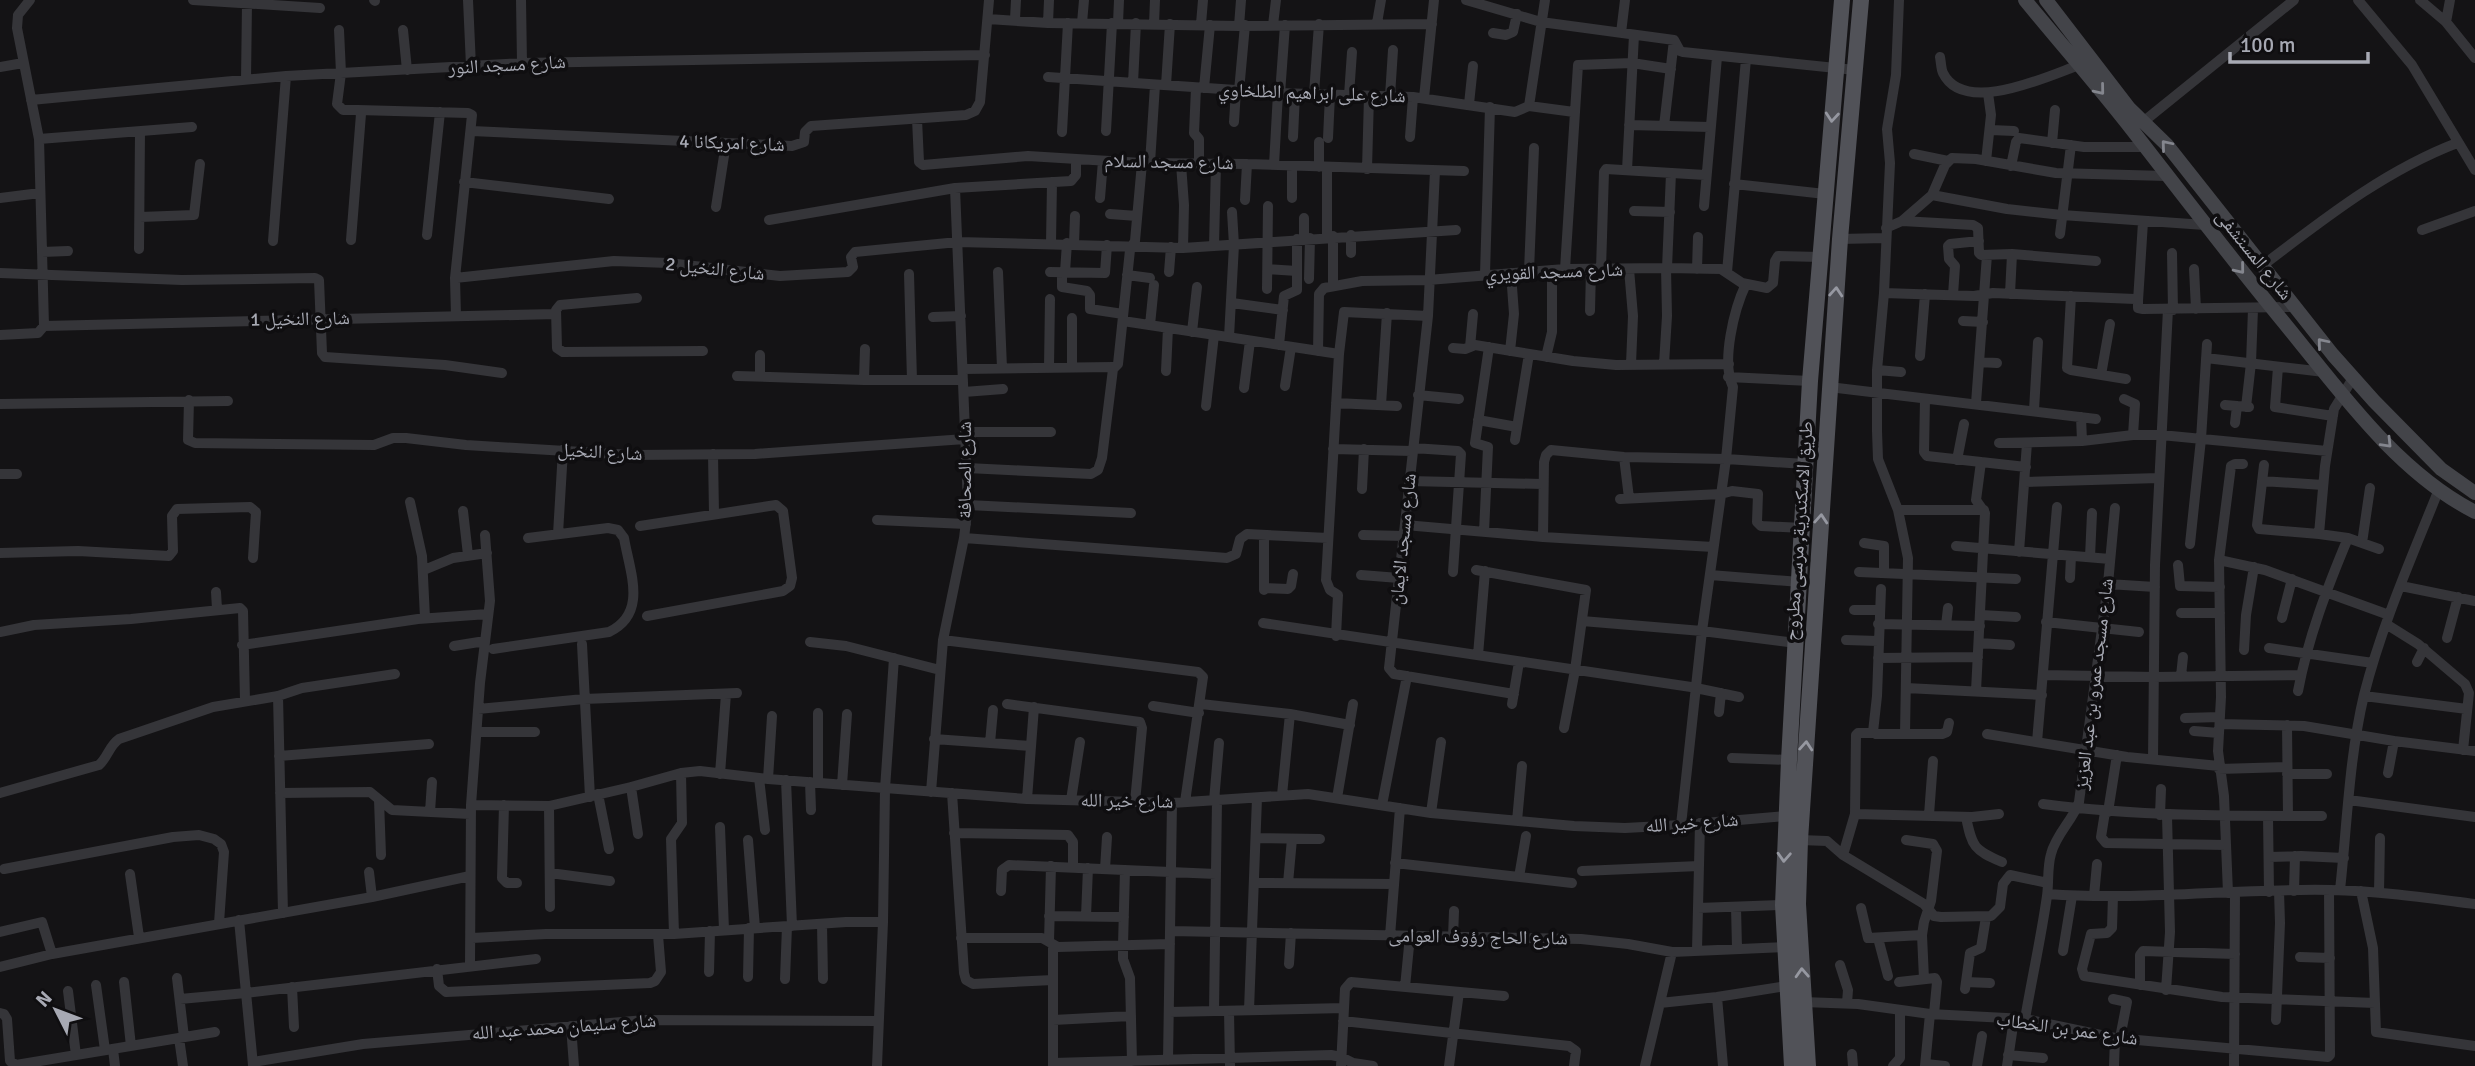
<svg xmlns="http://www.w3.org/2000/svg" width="2475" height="1066" font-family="Signika,'Noto Naskh Arabic',sans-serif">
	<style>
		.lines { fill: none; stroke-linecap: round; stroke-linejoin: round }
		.street { stroke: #353539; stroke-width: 10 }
		.secondary { stroke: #434449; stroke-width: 14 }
		.primary { stroke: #515258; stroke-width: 16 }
		.oneway { stroke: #84868e }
		.oneway2 { stroke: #9698a1 }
		.labels { text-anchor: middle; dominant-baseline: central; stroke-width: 7; stroke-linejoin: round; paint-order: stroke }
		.street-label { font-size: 19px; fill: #a7a9b3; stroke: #0f0e10 }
	</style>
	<rect width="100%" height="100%" fill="#141315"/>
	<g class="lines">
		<path class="street" d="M30,0l-12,15 -1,13 22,111 5,187
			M193,0l127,8
			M374,0l1,1
			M468,0l3,66
			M521,0l1,63
			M1466,0l75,22 133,18 6,11 3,1 172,18
			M1899,0l-3,75 -9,54 3,34 -6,130 -7,77v61l1,28 20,51 10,48 -3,176
			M2358,0l54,65 63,105
			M2420,0l26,22 29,36
			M988,19l60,4 191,3 193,-2
			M1015,19l1,-19
			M2446,22l4,-22
			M1048,23l1,-23
			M1082,23l2,-23
			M1118,23l1,-23
			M1377,23l4,-23
			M1154,24l1,-24
			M1201,24l2,-24
			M1273,25l3,-25
			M1239,26l2,-26
			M339,30l2,43 -4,31 6,6h15l3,4 -10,126
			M403,30l4,40
			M1493,33l13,2 7,-3 4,-18
			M1621,33l4,-33
			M1940,57c1,5 1,12 3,16 21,43 105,3 136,-8
			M0,67l23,-4
			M1048,77l230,16 135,4 102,15 14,-6 45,6
			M246,80l1,-77
			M1133,83l3,-60
			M1166,85l4,-61
			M1196,88l-2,45 5,6v25
			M1204,88l6,-63
			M1239,91l6,-66
			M1280,94l5,-69
			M1314,94l5,-70
			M1349,95l3,-43
			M1390,96l3,-46
			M1424,98l10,-98
			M31,100l255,-24 236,-13 463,-8
			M1469,104l4,-38
			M1529,106l16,-106
			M358,110l110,3 4,2 -17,163 1,38
			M917,119l2,43 4,3 105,-9 114,7 105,1 217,7
			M1234,122l2,-32
			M2143,122l151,-122
			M1629,125l81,2
			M1664,126l10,-86
			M1991,130l23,1
			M472,131l320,15 12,-4 1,-10 6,-6 155,-11 9,-4 5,-9 9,-102
			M1106,131l6,-108
			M1062,132l6,-109
			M1293,137l2,-43
			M1410,137l3,-40
			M1328,138l2,-43
			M39,139l153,-12
			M2052,143l3,-33
			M1914,154l34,7
			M1986,161l5,-46 -3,-22
			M1150,163l5,-78
			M1181,164l3,41 -1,43
			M1274,165l4,-72
			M2011,166l5,-24 3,-4 65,9h61
			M1319,167v-25
			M1367,169l2,-73
			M1627,170l7,-135
			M1435,171l-7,145 -39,352 5,6 120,20
			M464,182l145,17
			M1734,184l91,10
			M1932,195l75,14 55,6 143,10
			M0,198l40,-5
			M1100,198l3,-37
			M1292,198v-32
			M1245,200l2,-36
			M1704,206l13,-149
			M716,207l10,-64
			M1634,211l36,1
			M1110,214l27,2
			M140,217l54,-2 6,-51
			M1304,218v21
			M769,220l186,-32 116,-7 5,-6v-15
			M1902,221l30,-26 13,-30 7,-7 24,1 80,14 110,3
			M1886,228l16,-7 71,4 5,3 1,25 2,2 31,-1 84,7
			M2422,230l53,-19
			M2060,234l11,-89
			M427,235l13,-123
			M1327,237v-69
			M1840,239l45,-1
			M273,241l13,-165
			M1051,243l1,-61
			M1074,244l1,-28
			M1214,246l2,-82
			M139,249l1,-117
			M42,252l26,-1
			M1351,253v-18
			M2172,253l1,57
			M2262,266c62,-47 122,-95 195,-123
			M1667,268l4,-95
			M1268,269l29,2
			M1565,269l13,-204 54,-2 39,6
			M1601,269l3,-97 2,-3 99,6
			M1629,269l4,47 -2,48
			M1697,269l1,-32
			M2194,269l2,40
			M1529,271l5,-123
			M998,272l4,96
			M1050,272l55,1 2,-28
			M1062,272v15l25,4 3,4v14l33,5
			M1065,272l2,-29
			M1169,272l2,-25
			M1727,272l19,-213
			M0,273l182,7 133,-2 4,2 3,73 3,4 120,8 57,8
			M909,274l3,106
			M1485,274l5,-167
			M1127,275l23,3
			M455,278l159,-17 54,2 112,13 68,-4 5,-5 -2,-10 4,-5 103,-10 225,6 273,-18
			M1309,279l1,-41
			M1333,286v-50
			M1267,289l1,-83
			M1884,293l90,3 19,-3 142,6 3,2v7l5,1 151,-2
			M2010,294l2,-40
			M1953,295l2,-29 -6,-7 -1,-13 2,-2 29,-3
			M2071,296l-4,72 4,2 55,9
			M637,298l-77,7 -4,5 1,38 6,4 140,-1
			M2138,301l5,-79
			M1232,303l51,7
			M1590,311l1,-42
			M933,317l28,-1
			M1123,321l216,33
			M1963,321l20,1
			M1150,325l4,-40
			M44,326l512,-12
			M1192,332l5,-45
			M0,335l38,-2 6,-7
			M1229,337l5,-92 -2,-33
			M1279,345l5,-49 13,-6v-51
			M1470,347l3,-33
			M1453,348l12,1 10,-4 98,16 43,4 113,-1
			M1318,351l1,-57 5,-6 38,-7 66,-1 137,-11 102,-1 54,1 21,14 25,5 6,-5 2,-22 3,-5 42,1
			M1510,351l4,-37 -3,-41
			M760,355v21
			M1920,356l5,-62
			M1546,357l6,-25v-62
			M2206,358l118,14
			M1979,362l18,1
			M1664,364l3,-48 -1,-48
			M1049,367l1,-68
			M1072,367v-49
			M2278,367l-3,40 58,9
			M963,369l150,-2
			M1877,370l24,2
			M1166,371l2,-43
			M2101,375l9,-51
			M737,376l127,4h99
			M1728,377l82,4
			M864,380l1,-31
			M1285,386l6,-39
			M1829,387l267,32
			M1244,388l6,-47
			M964,392l39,-3
			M1418,395l41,4
			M1925,399l-1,53 3,4 99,11
			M2124,399l11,5 -2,31
			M189,400l-1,40 7,3 179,2 19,-7h13l60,7 166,10 123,-1 210,-15 10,-7h76
			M1336,403l61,3
			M1976,403l11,-148
			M0,404l228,-3
			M1381,405l6,-92
			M2225,405l24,2
			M1206,406l8,-71
			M2246,407l5,-44 2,-54
			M2034,410l4,-68
			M2081,417l1,24
			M1478,420l39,7
			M2235,423l2,-17
			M1515,440l14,-86
			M1999,443l83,-2 51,-6h28l166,16
			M1413,448l45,3 3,3 -8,118
			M1333,449l79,2
			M713,454l1,60
			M1624,457l5,41
			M1957,460l7,-36
			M2264,465l-7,60 2,4 60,5 29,4 31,11
			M967,468l124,6 7,-4 4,-12 11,-89 5,-5 12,-114 5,-9 7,-78
			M0,474h17
			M1409,481l133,3
			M2262,481l61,4
			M2025,482l134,-4
			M1362,489l2,-40
			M1620,499l101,-5 11,-3 26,3 -1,28 4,4 42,2
			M410,502l12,54 3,62
			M968,505l163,8
			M1898,510h86
			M463,511l5,44
			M877,520l89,4
			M1405,525l138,12 170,10
			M640,526l136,-21 7,6 9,67 -2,8 -7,5 -136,25
			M1484,532l4,-85 -13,-4 14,-96
			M558,534l5,-84
			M2319,534l6,-68 9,-57 19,-31
			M1264,535v55
			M1363,535l41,1
			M1543,537l1,-75 2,-7 5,-5 73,7 102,2 79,5
			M964,538l263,20 9,-4 4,-15 7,-5 81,4
			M1864,543l20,3v27
			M2362,543l8,-55
			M2190,544l11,-105 6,-95
			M1956,546l154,13
			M2019,552l8,-109
			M0,553l78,-2 91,5 4,-5 -1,-35 5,-7 73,-2 6,5 -3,46
			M2090,557l2,-44
			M2219,560l46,10 124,45
			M2178,565l2,21 40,1
			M424,570l29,-12 34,-5
			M1476,570l110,20 -11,80 -11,58
			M1859,572l157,7
			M1361,575l38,3
			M1710,575l90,7
			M2070,578l1,-22
			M2108,584l47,3
			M2401,586l74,15
			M1264,588l24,1 3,-3 2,-12
			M1881,589l-4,107 -4,36 3,2h66l5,-2 2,-9
			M216,592l1,17
			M1854,610h26
			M2181,613h39
			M1981,615l35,2
			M2282,618l10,-39
			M1582,621l120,10 94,12
			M2046,622l93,10
			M1263,623l428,64 48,10
			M1878,624l102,2
			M2386,624l32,20 47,40 4,9 -6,57
			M1946,625l2,-17
			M0,632l34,-7 97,-6 109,-11 3,3 2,90
			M1336,636l2,-41 -8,-5 -4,-10 13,-226 5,-42 84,4
			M2447,638l11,-41
			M943,640l255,32 5,5 -18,125
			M1846,640l32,1
			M810,642l36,4 94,24
			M1979,643l31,2
			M582,644l8,153
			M242,645l176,-26 70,-5
			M454,646l31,-5
			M2269,648l104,15
			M493,649l116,-17c39,-19 21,-59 15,-94l-6,-8 -10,-2 -80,10
			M2244,650l2,-35 8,-48
			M1478,655l7,-84
			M1878,658l100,-1
			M2417,662l7,-14
			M2043,675l112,2 146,-2
			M2181,676l2,-19
			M1906,688l136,7
			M1976,691l9,-178 -9,-13 5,-38
			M2298,691c10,-53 29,-103 50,-153
			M278,696l5,217
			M2364,696l103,13
			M1007,704l133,18 2,6 -7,74
			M1201,704l89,10 60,11
			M1512,704l7,-42
			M1153,706l46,7
			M478,709l106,-10 153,-6
			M1719,712l2,-19
			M2185,718l35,-1
			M2220,724l84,2 90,15 81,10
			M2287,725l1,91
			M2194,731l25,2
			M477,732h58
			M1987,734l140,23 92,9
			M934,739l97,7
			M2037,742l20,-235
			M990,743l3,-33
			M279,756l150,-12
			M1732,758l57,2
			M2153,759l2,-194 13,-256
			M2219,769l68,-2
			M2388,773l6,-32
			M720,774l6,-80
			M2287,774h40
			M759,778l6,52
			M768,779l4,-63
			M786,780l6,146
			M810,782l1,28
			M818,783v-70
			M842,785l5,-71
			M631,787l7,47
			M931,792l12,-152 21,-102 4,-33 -13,-317
			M0,793l99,-28c9,-8 10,-19 20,-26l94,-32 65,-11 24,-8 93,-14
			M280,793l90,-1 22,18 78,4
			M952,793l12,180 2,7 7,4 80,-4
			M598,794l11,55
			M1282,795l8,-81
			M1337,798l16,-94
			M1027,799l7,-92
			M379,800l2,55
			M1071,800l9,-58
			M2349,800l126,17
			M1214,801l5,-58
			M2043,804c93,12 185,12 279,12
			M471,805l78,1 82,-19 50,-14 19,-2 68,8 259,20 145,4 136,-9 123,19 143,13 51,2 56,-3 105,-9
			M504,805l-2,73 5,5h10
			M1382,805l25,-129
			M549,806l1,101
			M430,812l2,-30
			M2105,812l-4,25 5,6 120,2
			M2108,812l9,-57
			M1431,813l10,-71
			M1855,814l117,3 27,-3
			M1929,815l4,-54
			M2160,815l1,-26
			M2268,816l1,76
			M1966,817c6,30 8,33 36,45
			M1517,821l5,-55
			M1681,825l21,-194 24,-172 7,-72c-12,-25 1,-78 13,-103
			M720,827l4,103
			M954,833l114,2 5,7v25
			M1256,838l64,1
			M748,840l7,88
			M1800,840l27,1 16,14 81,49 10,12 7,1 50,-1 9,-9 3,-23 7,-9 38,8
			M1906,840l27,4 4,7 -6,50 -7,21 -2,13 2,44
			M1843,855l12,-41 1,-79 2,-2h16
			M2269,857l32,-1 43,2
			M1395,863l177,20
			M4,869l169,-32 26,-2 15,4 7,5 3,8 -5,71
			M1105,869l2,-32
			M1125,870l-2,75v14l7,19 2,83
			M1582,871l117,-5
			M369,872l3,25
			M550,873l60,8
			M130,874l9,63
			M1519,877l7,-41
			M1255,883l139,1
			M1288,883l4,-44
			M2340,890c7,-64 9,-132 24,-195 18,-71 48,-138 75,-206
			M1001,891l1,-21 7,-5 207,9
			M2294,891l1,-35
			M2361,891l12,57 3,84 99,14
			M2379,892l1,-54
			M2228,893l-4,-97 -6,-45 3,-54 -2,-137 12,-94 4,-2h8
			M2048,894c94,7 189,-6 283,-4 49,1 96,8 144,14
			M2094,896l3,-32
			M2113,896l-1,32 -5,5 -16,1 -9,35 2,7 138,21 153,6
			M1736,907l1,41
			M1698,908l85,-3
			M1861,908l7,30 54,-3
			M1049,916l75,1
			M1086,916l2,-48
			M239,920l14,145
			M822,924l1,55
			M1170,931l411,8 47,5 44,8 112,-5
			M0,932l42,-10 10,32
			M674,934l-3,-95 11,-16 -1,-50
			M1390,936l10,-128
			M1453,937l1,-26
			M472,938l74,-4h128l172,-12h37
			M961,938h81l16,9 112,-3
			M1878,938l10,38
			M1049,941l2,-75
			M1053,945v121
			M1697,950l3,-127
			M2063,951l9,-55
			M2300,957l30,1
			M1289,964l2,-31
			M470,965l1,-160 9,-122 10,-82 -5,-66
			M1840,965l8,25 -1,13
			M0,967l52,-13 320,-57 98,-21
			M437,969l2,17 7,6 204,-9 5,-2 6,-9 -3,-37
			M709,972l1,-41
			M748,977l1,-49
			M177,978l7,59
			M785,979l2,-53
			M124,982l7,64
			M1899,982l36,-4 2,4 -3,32
			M1966,982l24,1
			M96,985l9,65
			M2140,985v-30l3,-4 92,3
			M292,987l2,40
			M1405,987l5,-51
			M1965,989l5,-36 11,-5 5,-31
			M2166,990l4,-58 -3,-116
			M68,991l8,64
			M1717,997l6,69
			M180,999l66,-6 290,-34
			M2113,999l14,3 -7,36
			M1803,1002l55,2 72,10 95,5 90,19 213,19 2,-2 -1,-165
			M1660,1003l57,-6 69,-11
			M1249,1010l8,-212
			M1214,1011l3,-211
			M1229,1011l1,55
			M1169,1012l175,-4
			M0,1013l4,1 3,5 3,42 6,4 199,-33
			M2025,1019c7,-41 16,-81 22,-123 2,-14 0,-28 4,-42 5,-20 22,-34 28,-52l29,-218 7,-76
			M1053,1020l78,-4
			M2276,1020l4,-97 -1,-32
			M1343,1021l226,25 7,5 -2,15
			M571,1026l3,40
			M179,1038l4,28
			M113,1049l2,17
			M1852,1054l1,12
			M2008,1055l35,3
			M1168,1060l4,-257
			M253,1062l110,-18 282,-24 233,1
			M1053,1063l278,-8 10,2 12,6 20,3
			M1926,1064l19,2
			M877,1066l6,-144 2,-133 9,-131
			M1341,1066l4,-77 6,-7 153,14
			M1449,1066l10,-74
			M1645,1066l27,-114
			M1893,1066l7,-8v-47
			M1925,1066l5,-52
			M1977,1066l5,-30
			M2007,1066l7,-47
			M2114,1066l1,-28
			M2234,1066l1,-174"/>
		<path class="secondary" d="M2025,0c36,44 73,86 108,131 49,63 97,126 148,188 56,68 114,152 194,193
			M2046,0l83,108 38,37 166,210 41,46 67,68 34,24"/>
		<path class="primary" d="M1792,1066l-9,-161 6,-145 21,-379 32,-381
			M1808,1066l-10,-162 2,-64 40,-601 21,-239"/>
	</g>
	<defs><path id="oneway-chevron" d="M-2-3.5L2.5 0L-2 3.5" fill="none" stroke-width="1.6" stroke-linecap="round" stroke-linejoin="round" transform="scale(1.75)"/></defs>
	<g class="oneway">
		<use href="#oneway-chevron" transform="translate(2100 90) rotate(51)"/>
		<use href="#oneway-chevron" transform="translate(2166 145) rotate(-130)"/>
		<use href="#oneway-chevron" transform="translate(2240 269) rotate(51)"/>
		<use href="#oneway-chevron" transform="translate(2322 343) rotate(-130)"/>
		<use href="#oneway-chevron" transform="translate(2387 443) rotate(46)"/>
	</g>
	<g class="oneway2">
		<use href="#oneway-chevron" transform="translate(1832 117) rotate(95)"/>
		<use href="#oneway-chevron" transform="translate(1836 292) rotate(-86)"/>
		<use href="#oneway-chevron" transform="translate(1821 519) rotate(-86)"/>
		<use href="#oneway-chevron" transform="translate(1806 746) rotate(-86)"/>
		<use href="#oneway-chevron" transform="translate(1784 857) rotate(93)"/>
		<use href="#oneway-chevron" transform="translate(1802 973) rotate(-93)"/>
	</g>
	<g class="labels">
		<g class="street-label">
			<text transform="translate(507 65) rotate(-3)">شارع مسجد النور</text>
			<text transform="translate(1312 93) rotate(2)">شارع على ابراهيم الطلخاوي</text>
			<text transform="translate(732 143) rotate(2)">شارع امريكانا 4</text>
			<text transform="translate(1169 162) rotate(1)">شارع مسجد السلام</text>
			<text transform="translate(2254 255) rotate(51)">شارع المستشفى</text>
			<text transform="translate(715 269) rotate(6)">شارع النخيل 2</text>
			<text transform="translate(1554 272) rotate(-2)">شارع مسجد القويري</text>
			<text transform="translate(300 319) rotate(-1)">شارع النخيل 1</text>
			<text transform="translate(600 452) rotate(3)">شارع النخيل</text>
			<text transform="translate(965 470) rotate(-90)">شارع الصحافة</text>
			<text transform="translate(1799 531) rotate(-86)">طريق الاسكندرية, مرسى مطروح</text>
			<text transform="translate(1403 539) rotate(-84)">شارع مسجد الايمان</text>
			<text transform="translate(2094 684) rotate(-83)">شارع مسجد عمرو بن عبد العزيز</text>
			<text transform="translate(1127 801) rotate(1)">شارع خير الله</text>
			<text transform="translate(1692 823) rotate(-4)">شارع خير الله</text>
			<text transform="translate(1478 937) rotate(1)">شارع الحاج رؤوف العوامى</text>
			<text transform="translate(564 1027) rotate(-4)">شارع سليمان محمد عبد الله</text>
			<text transform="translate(2067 1029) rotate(8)">شارع عمر بن الخطاب</text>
		</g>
	</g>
	<g transform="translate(56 1010) rotate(312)" stroke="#0f0e10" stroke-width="5" paint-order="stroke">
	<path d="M0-5L12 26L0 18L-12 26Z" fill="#a7a9b3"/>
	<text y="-10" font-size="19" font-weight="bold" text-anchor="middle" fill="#a7a9b3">N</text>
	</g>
	<path d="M2230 52v10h138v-10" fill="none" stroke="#a7a9b3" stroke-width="3.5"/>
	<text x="2240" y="52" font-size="21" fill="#a7a9b3" stroke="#0f0e10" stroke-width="5" paint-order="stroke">100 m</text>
</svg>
